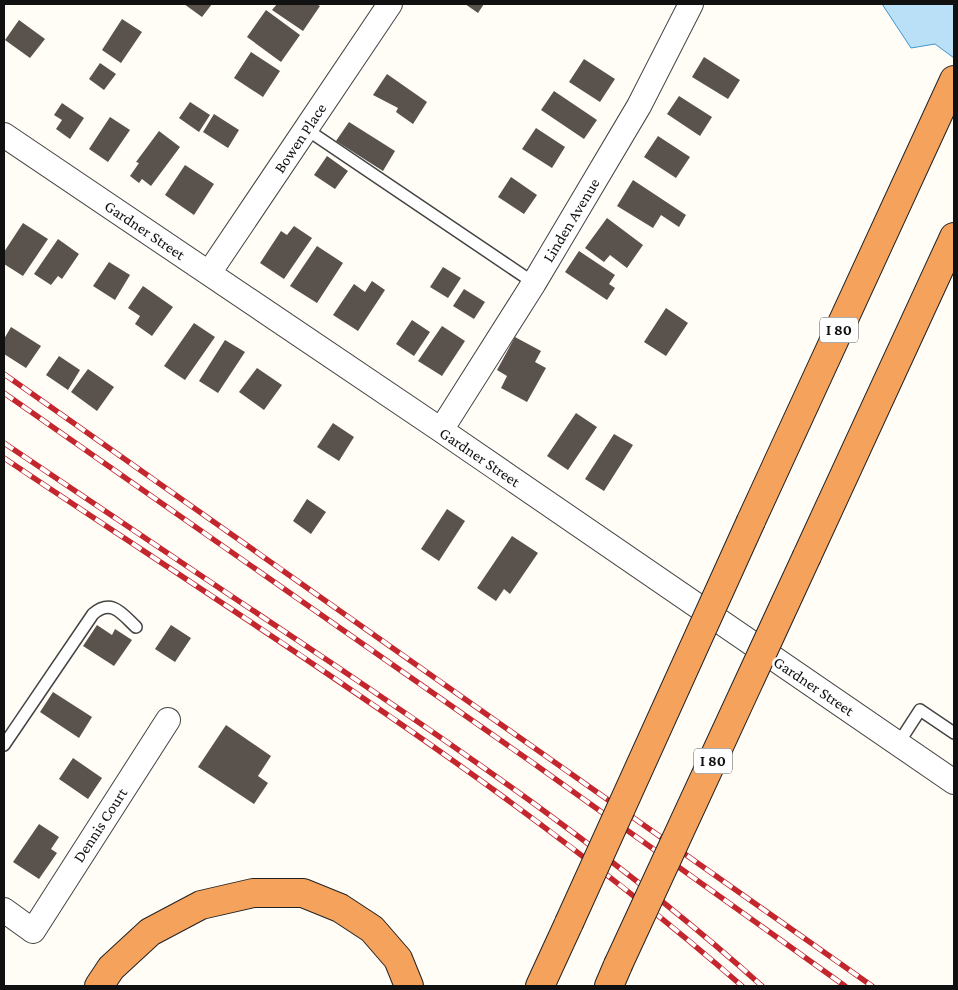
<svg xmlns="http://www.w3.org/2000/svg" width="958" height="990" font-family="'Crimson Pro',serif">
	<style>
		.water { fill: #b9e0f7; stroke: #3f96cf }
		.building { fill: #5a524d }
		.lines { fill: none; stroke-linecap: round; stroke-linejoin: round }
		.lane-casing { stroke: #444; stroke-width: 14 }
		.street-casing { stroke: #444; stroke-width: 26 }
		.highway-casing { stroke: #222; stroke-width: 30 }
		.lane { stroke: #fff; stroke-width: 11 }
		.street { stroke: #fff; stroke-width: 24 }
		.highway { stroke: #f5a25d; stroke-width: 28 }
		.rail-casing { stroke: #c4262e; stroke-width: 5.5 }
		.rail { stroke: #fff; stroke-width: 4; stroke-dasharray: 11; stroke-linecap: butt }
		.highway-bridge-casing { stroke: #222; stroke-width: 30; stroke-linecap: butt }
		.highway-bridge { stroke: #f5a25d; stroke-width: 28 }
		.labels { text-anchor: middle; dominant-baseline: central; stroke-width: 5; stroke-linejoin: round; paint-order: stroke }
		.shield { fill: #fff; stroke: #585858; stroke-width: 1 }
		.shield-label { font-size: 15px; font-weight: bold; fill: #111 }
		.street-label { font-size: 16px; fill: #111; stroke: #fff }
	</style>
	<rect width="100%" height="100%" fill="#fffdf5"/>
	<path class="water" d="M882,4h72v54l-19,-14 -24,4z"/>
	<path class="building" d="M184,4h28l-10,13z
		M277,4h39l4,2 -17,25 -31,-21z
		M465,4h19l-6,9z
		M266,10l34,25 -19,27 -34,-25z
		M122,19l20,13 -21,31 -19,-13z
		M19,20l26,19 -15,19 -25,-18z
		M251,52l29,19 -17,26 -29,-19z
		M704,57l36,23 -12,19 -36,-22z
		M584,59l31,20 -15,23 -31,-20z
		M100,63l16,11 -12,16 -15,-11z
		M387,74l40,28 -14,22 -17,-12 2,-4 -25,-13z
		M554,91l43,29 -13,19 -43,-29z
		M679,96l33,21 -12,19 -33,-22z
		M190,102l20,13 -11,17 -20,-14z
		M62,103l22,15 -14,21 -14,-10 6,-9 -8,-5z
		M214,114l25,16 -11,18 -25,-16z
		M110,117l20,13 -22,32 -19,-13z
		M349,122l46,29 -12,20 -47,-30z
		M536,128l29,19 -13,21 -30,-19z
		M159,131l21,16 -29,39 -9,-7 -3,4 -9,-7 9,-13 -3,-1z
		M658,136l32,21 -14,21 -32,-21z
		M327,156l21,15 -13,18 -21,-14z
		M185,165l29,19 -20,31 -29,-20z
		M511,177l26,18 -13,19 -26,-17z
		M633,180l53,35 -7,12 -18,-12 -8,13 -36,-22z
		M607,218l36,27 -16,23 -17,-13 -6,7 -19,-14z
		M23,223l25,16 -25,37 -19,-12v-12z
		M294,226l18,12 -28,41 -24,-16 21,-32 6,4z
		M58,239l21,15 -17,25 -4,-3 -7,9 -17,-11z
		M317,246l26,17 -26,40 -27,-17z
		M579,251l36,24 -6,9 6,4 -8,12 -42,-28z
		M109,262l21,13 -15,25 -22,-14z
		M443,267l18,11 -13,20 -18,-11z
		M372,281l13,9 -27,41 -25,-16 21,-31 11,8z
		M143,286l30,21 -21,29 -17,-12 5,-8 -12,-8z
		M464,289l21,13 -11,17 -21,-13z
		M666,308l22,15 -22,33 -22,-14z
		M412,320l18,12 -16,24 -18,-12z
		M194,323l21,14 -30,43 -21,-14z
		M442,326l23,15 -23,35 -24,-15z
		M11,327l30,19 -15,22 -22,-14v-15z
		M515,337l26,14 -6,11 11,6 -19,34 -26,-14 6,-12 -10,-6z
		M225,340l20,12 -27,41 -19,-12z
		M59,356l21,14 -12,20 -22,-15z
		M257,368l25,17 -18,25 -25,-18z
		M88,369l26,18 -17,24 -26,-19z
		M576,413l21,14 -29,43 -21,-14z
		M333,423l21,14 -15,24 -22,-14z
		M614,434l19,11 -29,46 -19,-12z
		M307,499l19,13 -15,22 -18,-13z
		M447,509l18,12 -26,40 -18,-12z
		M512,536l26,17 -28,41 -6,-5 -8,12 -19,-13z
		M97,625l15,10 3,-6 17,11 -18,26 -31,-20z
		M171,625l20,13 -16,24 -20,-13z
		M53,692l39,25 -13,21 -39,-26z
		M226,725l45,31 -13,20 10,7 -14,21 -56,-37z
		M73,758l29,20 -14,21 -29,-20z
		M39,824l20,13 -8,12 6,4 -18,26 -26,-17z"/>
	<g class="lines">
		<g class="lane-casing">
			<path id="lane" d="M306,129l228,154
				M898,744l22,-34 34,23
				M4,745l89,-131c19,-16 29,0 43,13"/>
		</g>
		<g class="street-casing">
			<path id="street" d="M4,135l437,295 513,352
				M209,273l181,-269
				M441,430l93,-147 105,-177 52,-102
				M4,910l29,21 135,-211"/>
		</g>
		<g class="highway-casing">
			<path id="highway" d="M751,521l203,-441
				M807,556l147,-319
				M99,986l12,-18 39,-36 51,-27 52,-12h50l37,15 32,21 26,30 11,27
				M540,986l29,-63
				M609,986l9,-21"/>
		</g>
		<use href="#lane" class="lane"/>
		<use href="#street" class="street"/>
		<use href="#highway" class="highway"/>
		<g class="rail-casing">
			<path id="rail" d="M4,374l868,612
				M4,393l529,370 312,223
				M4,443c107,72 215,145 323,217 150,101 300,205 435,326
				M4,458c250,168 510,329 738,528"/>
		</g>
		<use href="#rail" class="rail"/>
		<g class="highway-bridge-casing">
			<path id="highway-bridge" d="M569,923l182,-402
				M618,965l189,-409"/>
		</g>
		<use href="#highway-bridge" class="highway-bridge"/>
	</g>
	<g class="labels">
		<g class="shield">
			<rect x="820" y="317.5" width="38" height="25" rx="4"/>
			<rect x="694" y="748.5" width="38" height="25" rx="4"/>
		</g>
		<g class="shield-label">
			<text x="839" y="330">I 80</text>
			<text x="713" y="761">I 80</text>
		</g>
		<g class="street-label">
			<text transform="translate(300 138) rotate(-56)">Bowen Place</text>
			<text transform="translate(571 220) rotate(-59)">Linden Avenue</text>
			<text transform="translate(145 230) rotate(34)">Gardner Street</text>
			<text transform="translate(480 457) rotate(34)">Gardner Street</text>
			<text transform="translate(814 686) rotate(34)">Gardner Street</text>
			<text transform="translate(100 825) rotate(-57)">Dennis Court</text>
		</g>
	</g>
	<rect width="958" height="990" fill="none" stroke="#111111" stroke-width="10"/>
</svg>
